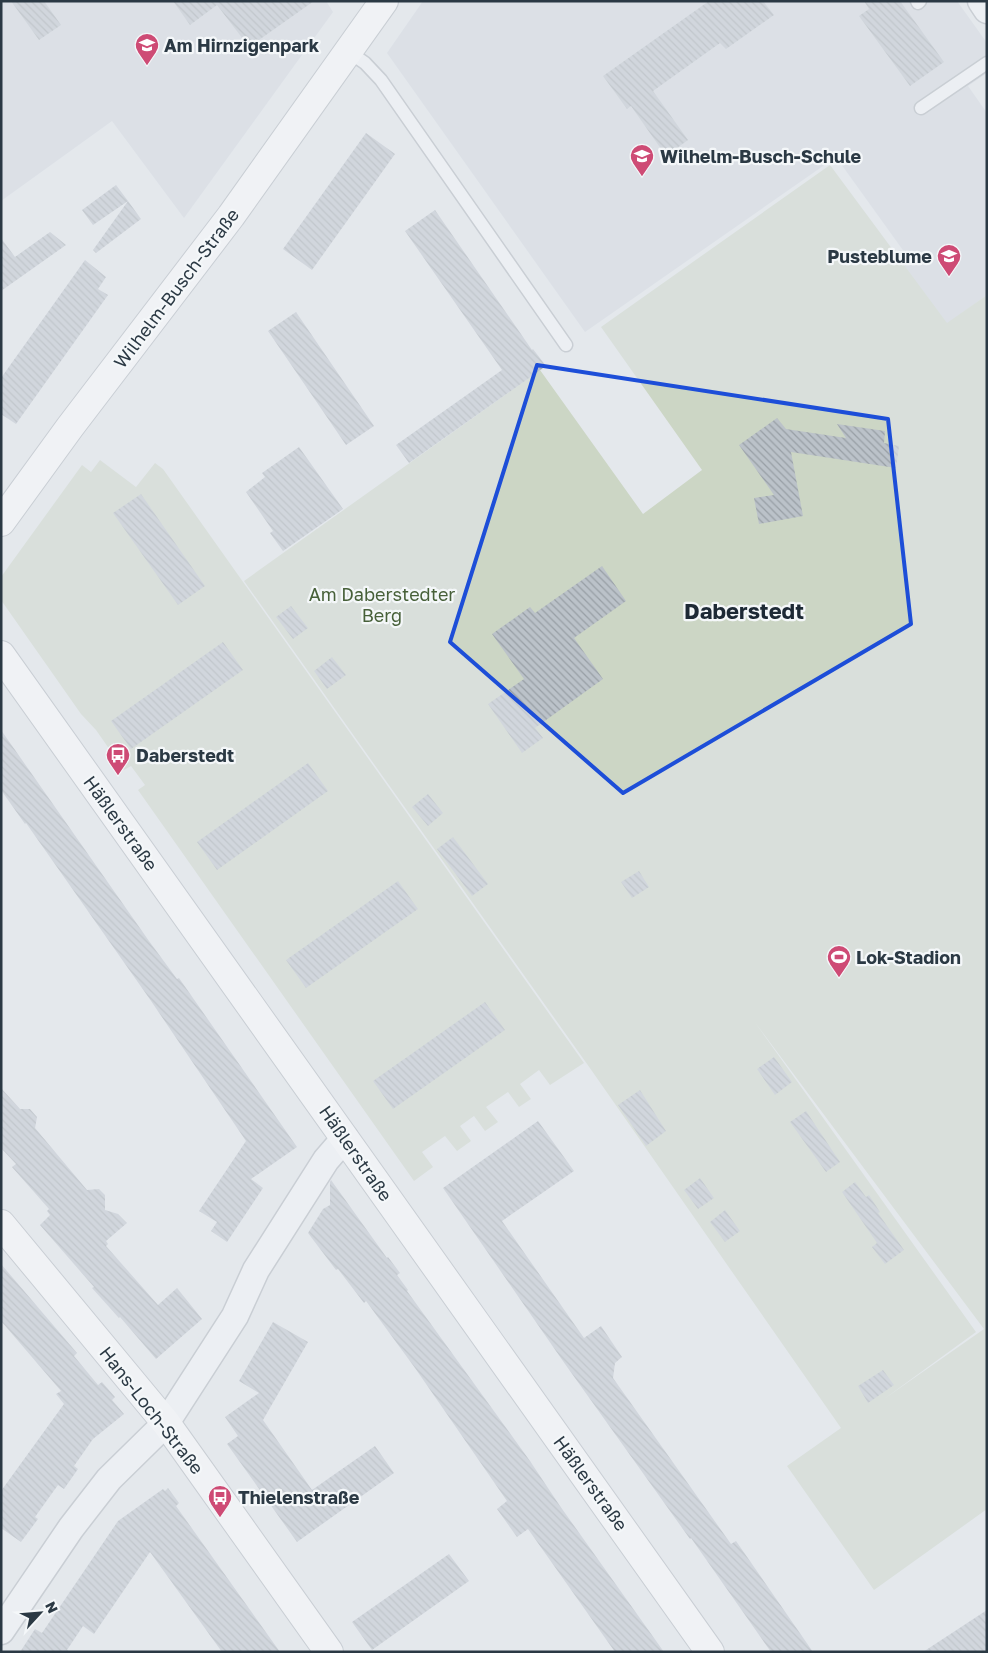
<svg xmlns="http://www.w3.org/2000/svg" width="988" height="1653" font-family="'Golos Text',sans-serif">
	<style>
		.built { fill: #d2d8de }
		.green { fill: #ccd6c5; fill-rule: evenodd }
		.building { fill: url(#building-back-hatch) }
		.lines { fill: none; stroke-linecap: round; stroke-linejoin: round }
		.lane-casing { stroke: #a9b0b6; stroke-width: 15 }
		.street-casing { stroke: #a9b0b6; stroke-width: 29 }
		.secondary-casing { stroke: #a9b0b6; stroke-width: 30 }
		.lane { stroke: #f7f8fa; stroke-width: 12 }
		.street { stroke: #f7f8fa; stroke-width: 26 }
		.secondary { stroke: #fff; stroke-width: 28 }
		.marked { fill: none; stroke: #1d4ed8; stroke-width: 4; stroke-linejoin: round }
		.labels { text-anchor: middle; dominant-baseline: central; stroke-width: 4.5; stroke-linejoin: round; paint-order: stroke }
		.poi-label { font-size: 18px; font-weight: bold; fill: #2b3944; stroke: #f4f7f9; text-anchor: start }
		.street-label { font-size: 18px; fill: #2b3944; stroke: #f4f7f9 }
		.park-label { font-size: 18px; fill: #476039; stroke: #f4f7f9 }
		.district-label { font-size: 22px; font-weight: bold; fill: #1d2935; stroke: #f4f7f9 }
	</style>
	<defs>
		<pattern id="building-back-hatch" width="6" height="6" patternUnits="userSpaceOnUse" patternTransform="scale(1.25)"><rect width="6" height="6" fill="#bbc2c9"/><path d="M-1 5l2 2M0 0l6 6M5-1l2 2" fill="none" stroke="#989fa5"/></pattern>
	</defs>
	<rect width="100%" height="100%" fill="#e4e8ec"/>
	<path class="built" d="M1,1h325l7,11 -149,206 -72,-97 -111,80z
		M423,1h534l30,42v30l-19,13 19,27v182l-40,29 -49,-66 7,-5 -69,-96 -251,175 -198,-279z"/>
	<path class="green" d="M830,165l117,158 40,-28v1214l-113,81 -87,-124 54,-38 -249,-357 -348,-490 296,-211 103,144 59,-44 -101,-143zM754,1021l230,308 -100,70 92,-67z
		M100,460l36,27 19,-24 8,6 421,594 -34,22 -11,-15 -19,14 11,15 -12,8 -11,-15 -22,15 12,15 -13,9 -11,-15 -14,10 11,15 -14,10 -12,-15 -23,16 11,15 -19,14 -276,-391 7,-5 -14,-19 -7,4 -28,-40 -15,-16 -80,-114v-23l81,-112 9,7z"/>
	<path class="building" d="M11,1h33l17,24 -22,15z
		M173,1h141l-65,46 -32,-42 -27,20z
		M709,1h54l11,14 -48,34 -6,-6 -67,48 35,49 -22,16 -35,-50 -4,3 -24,-33z
		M864,1h36l44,61 -34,24 -51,-70 10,-7z
		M366,133l29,21 -83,116 -29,-21z
		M116,185l12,16 -35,24 -11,-15z
		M128,201l13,18 -45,34 -3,-3z
		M435,210l97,140 1,-1 13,17 -137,97 -13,-18 106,-75 -97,-139z
		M50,232l16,13 -65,46v-53l14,19z
		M85,260l21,17 -8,12 10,6 -92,129 -15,-10v-36z
		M296,312l78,114 -28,19 -78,-114z
		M777,418l9,11 60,9 -9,-14 48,7 -1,12 15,3 -3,22 -105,-16 12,64 -44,8 -5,-26 20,-3 -35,-50z
		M299,447l44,62 -60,42 -13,-18 3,-2 -27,-39 19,-15 -3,-4z
		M141,494l64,92 -27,19 -65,-92z
		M602,566l24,35 -52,37 29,41 -68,49 8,10 -21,15 -34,-49 36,-25 -32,-45 38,-27 5,6z
		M291,606l17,22 -15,11 -17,-22z
		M223,642l20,28 -112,79 -20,-28z
		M332,657l14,18 -19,14 -13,-18z
		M1,730l148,211 28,38 2,-1 118,169 -46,32 12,9 -36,54 -16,-11 6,-9 -18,-11 47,-70 -97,-143 -123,-175 -1,1 -24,-34z
		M308,763l20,28 -111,79 -20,-28z
		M428,794l15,19 -15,13 -16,-19z
		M453,837l35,47 -16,12 -35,-47z
		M639,871l10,16 -17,11 -11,-16z
		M398,881l20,28 -112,79 -20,-28z
		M485,1002l20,28 -112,79 -20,-28z
		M774,1057l18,25 -17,13 -18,-26z
		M1,1088l19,21h10l7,8 -2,11 52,62 12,-1 6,6v15l13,4 9,9 -21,18 2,3 -2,2 52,59 19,-17 25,31 -46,40 -36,-42 -1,1 -27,-30 2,-1 -54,-62 10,-10 -3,-4 2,-2 -37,-42 4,-3 -15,-16z
		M640,1090l26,41 -20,15 -28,-41z
		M806,1111l34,51 -14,10 -36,-50z
		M538,1121l36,50 -72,50 82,117 17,-12 21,31 -7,6 -2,15 118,166 5,-3 77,111h-42l-80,-114 -1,1 -125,-175 -122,-176z
		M700,1178l14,20 -16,11 -14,-19z
		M331,1180l56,78 1,-1 12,16 -3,2 11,15 -1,1 123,170 30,45 104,146h-49l-87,-123 -11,8 -20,-28 10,-8 -92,-133 -49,-67 -2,2 -26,-34 -2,1 -28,-37 15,-24 7,-4v-23z
		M855,1182l11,15 3,-2 11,17 -2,1 26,37 -19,14 -13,-17 5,-4 -35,-51z
		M725,1210l15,21 -15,11 -15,-20z
		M1,1264l76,89 -3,3 24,29 4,-3 13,15 -3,3 12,14 -31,25 -19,27 4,3 -14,20 -6,-4 -23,32 3,2 -17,23 -20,-14v-37l63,-87 -8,-10 5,-3 -60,-70z
		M273,1322l35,20 -45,78 49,70 63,-44 19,27 -97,69 -70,-98 11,-8 -13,-19 34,-24 -20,-12z
		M883,1370l11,15 -26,18 -10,-17z
		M168,1488l11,15 -3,3 104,146h-58l-72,-100 -56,82 -11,-8 -16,24 3,2h-50l15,-23 7,4 76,-112 45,-32 2,2z
		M449,1554l20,27 -97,69 -20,-28z
		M987,1610v42h-64z"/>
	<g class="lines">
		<g class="lane-casing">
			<path id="lane" d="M917,1l1,2 2,-2
				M349,52l16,11 16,17 185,265
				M921,108l66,-45"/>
		</g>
		<g class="street-casing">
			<path id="street" d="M981,1l6,9
				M1,1631l70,-103 38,-49 57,-56 69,-107 21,-46 70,-110 19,-22"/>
		</g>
		<g class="secondary-casing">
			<path id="secondary" d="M1,522l69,-95 161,-211 153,-215
				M1,655l709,997
				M1,1224l165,199 163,229"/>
		</g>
		<use href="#lane" class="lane"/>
		<use href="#street" class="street"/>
		<use href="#secondary" class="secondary"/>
	</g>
	<path d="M0 0H988V1653H0ZM537,365l351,54 23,205 -288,169 -173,-151z" fill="#e4e8ec" fill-opacity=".55" fill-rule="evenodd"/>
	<path class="marked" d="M537,365l351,54 23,205 -288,169 -173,-151z"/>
	<defs>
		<g id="school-pin" transform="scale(1.25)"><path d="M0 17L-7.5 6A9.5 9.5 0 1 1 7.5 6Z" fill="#ce4b75" stroke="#f4f7f9"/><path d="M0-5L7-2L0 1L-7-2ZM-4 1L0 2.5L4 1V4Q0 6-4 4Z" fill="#fff"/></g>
		<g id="bus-pin" transform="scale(1.25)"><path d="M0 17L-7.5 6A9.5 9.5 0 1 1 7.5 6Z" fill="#ce4b75" stroke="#f4f7f9"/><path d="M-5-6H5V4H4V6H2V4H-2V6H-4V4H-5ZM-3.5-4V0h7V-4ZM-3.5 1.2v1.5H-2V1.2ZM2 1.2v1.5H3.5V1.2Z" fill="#fff"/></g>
		<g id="stadium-pin" transform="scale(1.25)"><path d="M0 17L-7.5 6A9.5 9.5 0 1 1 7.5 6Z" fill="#ce4b75" stroke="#f4f7f9"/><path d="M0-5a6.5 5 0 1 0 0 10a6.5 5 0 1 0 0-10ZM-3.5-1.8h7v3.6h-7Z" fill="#fff"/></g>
	</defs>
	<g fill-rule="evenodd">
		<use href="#school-pin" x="147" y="45"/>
		<use href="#school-pin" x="642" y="156"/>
		<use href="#school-pin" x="949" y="256"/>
		<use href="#bus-pin" x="118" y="755"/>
		<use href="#stadium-pin" x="839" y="957"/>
		<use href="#bus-pin" x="220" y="1497"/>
	</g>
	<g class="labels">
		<g class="poi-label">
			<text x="164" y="45">Am Hirnzigenpark</text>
			<text x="660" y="156">Wilhelm-Busch-Schule</text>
			<text x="932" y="256" text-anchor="end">Pusteblume</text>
			<text x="136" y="755">Daberstedt</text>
			<text x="856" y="957">Lok-Stadion</text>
			<text x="238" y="1497">Thielenstraße</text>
		</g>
		<g class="street-label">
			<text transform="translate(176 288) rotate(-53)">Wilhelm-Busch-Straße</text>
			<text transform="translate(121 823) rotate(54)">Häßlerstraße</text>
			<text transform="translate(356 1153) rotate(55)">Häßlerstraße</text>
			<text transform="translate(152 1410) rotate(52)">Hans-Loch-Straße</text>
			<text transform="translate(591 1483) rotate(54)">Häßlerstraße</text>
		</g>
		<g class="park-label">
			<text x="382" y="594">Am Daberstedter<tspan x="382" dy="21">Berg</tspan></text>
		</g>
		<g class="district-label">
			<text x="744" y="610">Daberstedt</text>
		</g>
	</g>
	<rect width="988" height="1653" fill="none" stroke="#2b3944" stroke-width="5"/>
	<g transform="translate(40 1613) rotate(64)" stroke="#f4f7f9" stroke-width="4" paint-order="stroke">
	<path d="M0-4L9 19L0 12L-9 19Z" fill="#2b3944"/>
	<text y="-8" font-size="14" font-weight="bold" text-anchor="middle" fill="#2b3944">N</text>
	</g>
</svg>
